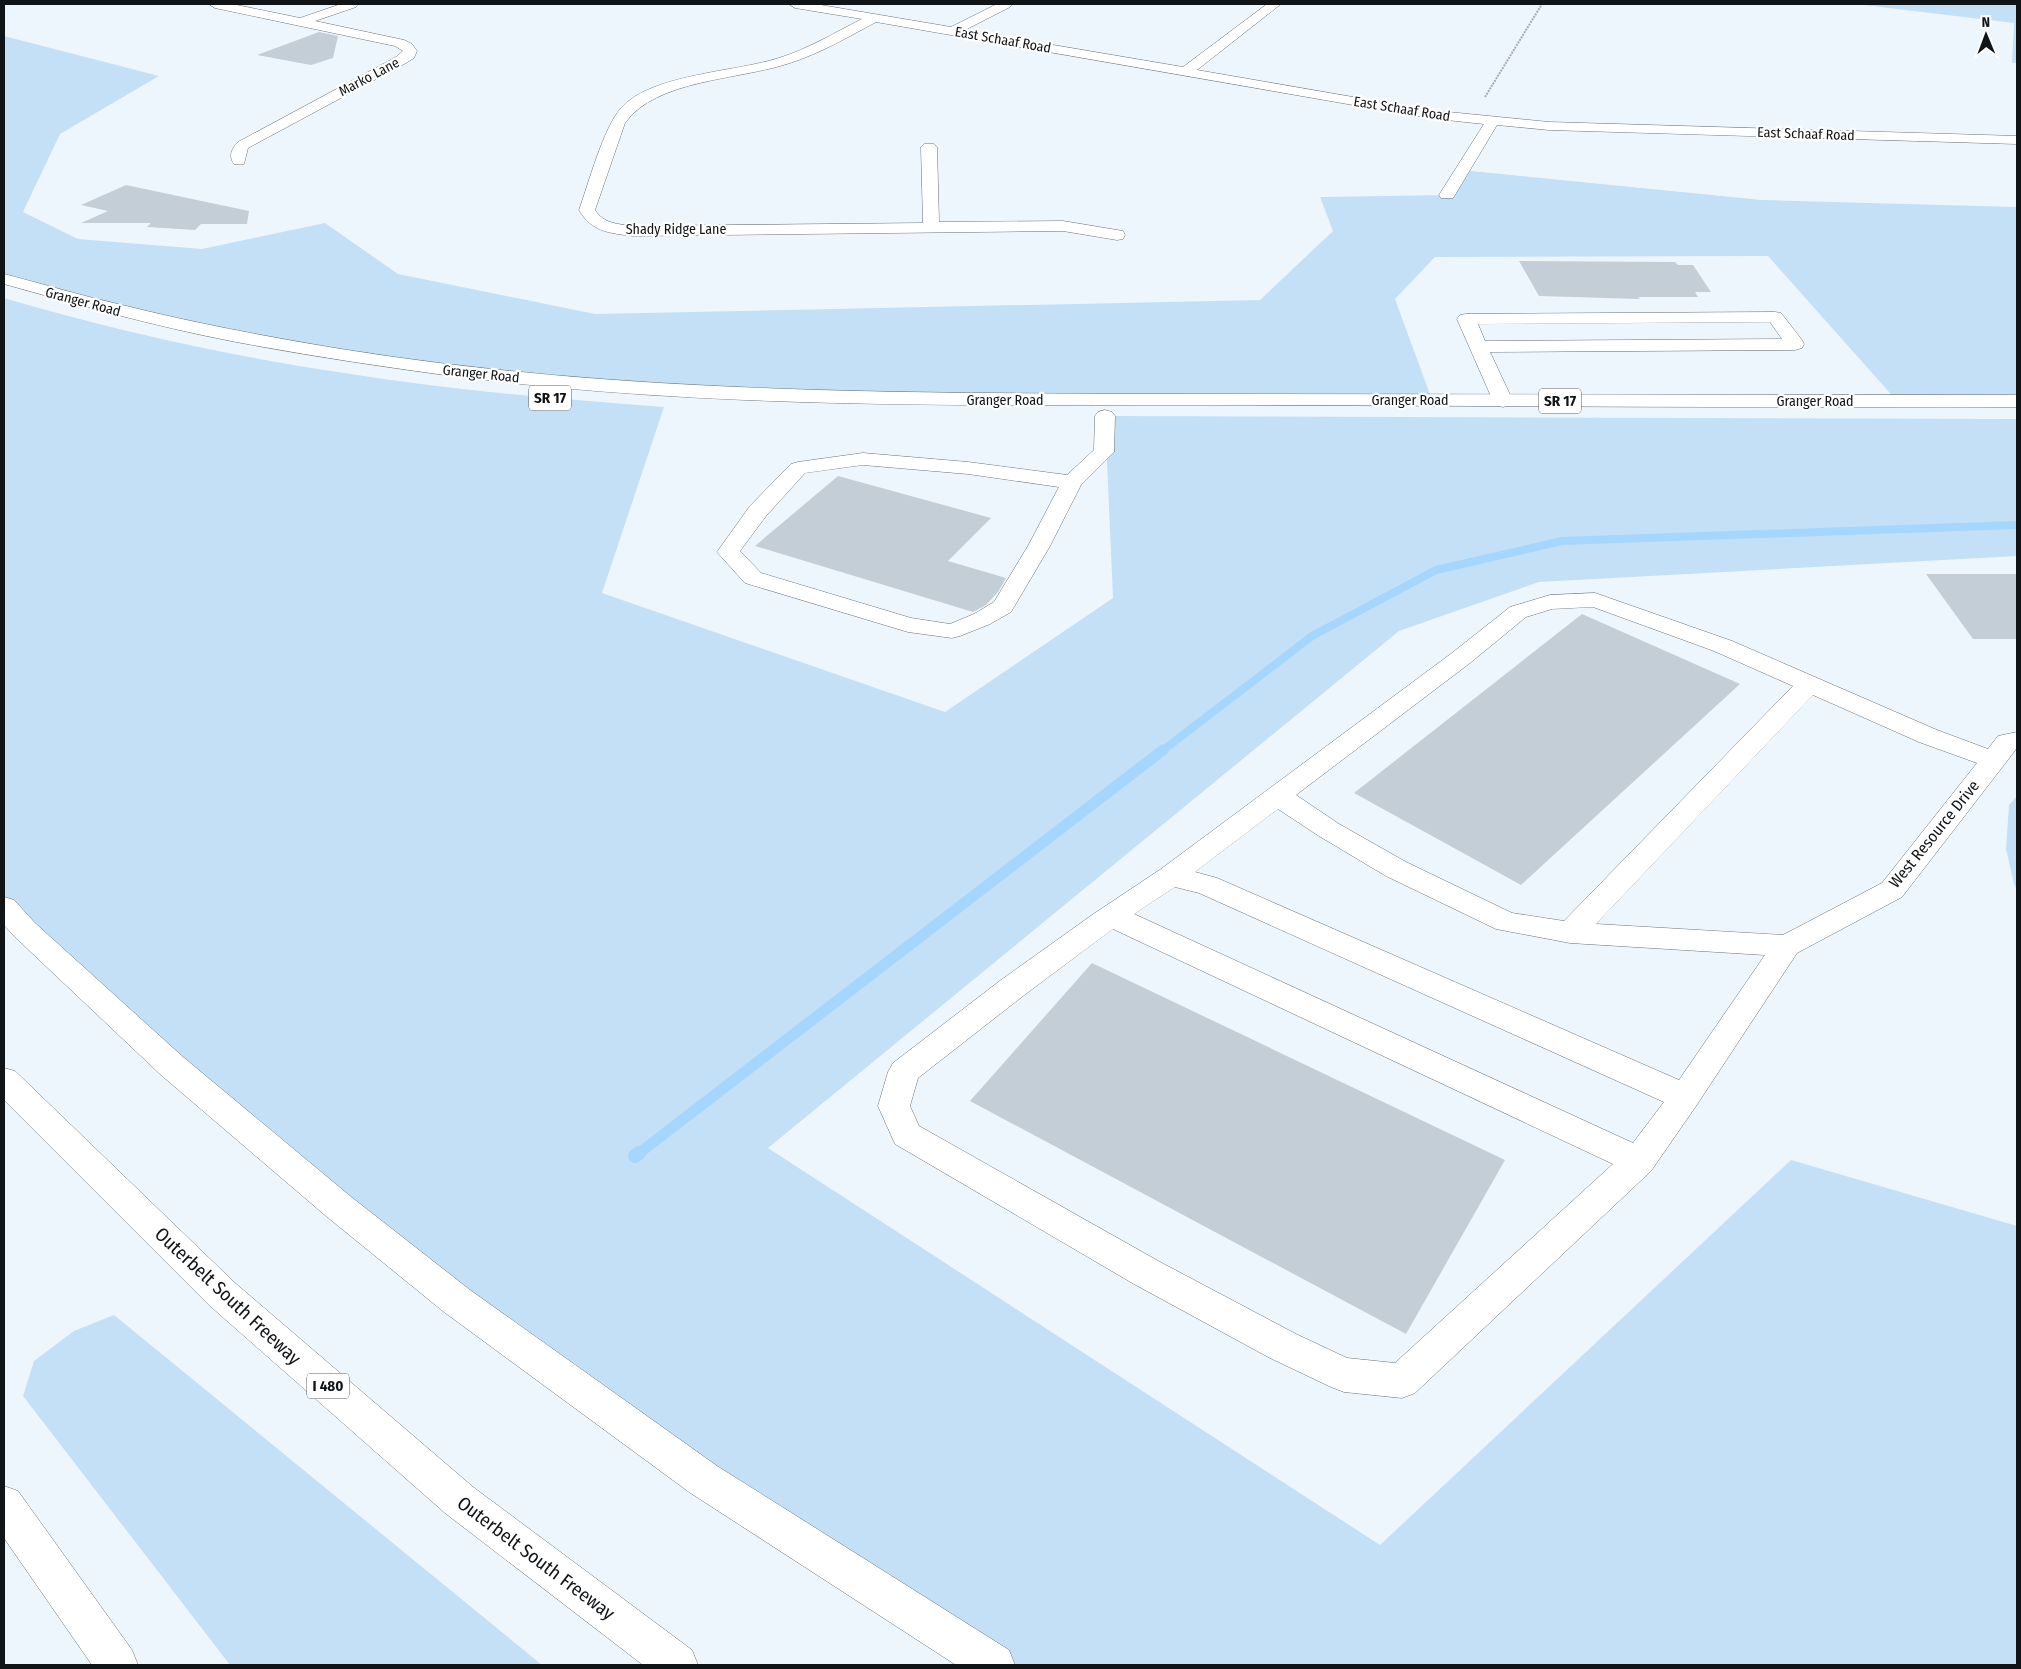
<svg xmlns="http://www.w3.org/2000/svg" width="2021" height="1669" font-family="'Fira Sans Condensed',sans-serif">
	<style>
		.green { fill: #c4e0f7 }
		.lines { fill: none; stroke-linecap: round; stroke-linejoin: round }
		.stream-far2 { stroke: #a5d6fd; stroke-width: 8 }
		.stream-far1 { stroke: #a5d6fd; stroke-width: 11 }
		.stream { stroke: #a5d6fd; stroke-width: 14 }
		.building { fill: #c4ced7 }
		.minor-casing { stroke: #6a737a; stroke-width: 1 }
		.major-casing { stroke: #6a737a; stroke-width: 1 }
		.highway-casing { stroke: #6a737a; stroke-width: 1 }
		.path { stroke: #a6acb2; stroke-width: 2; stroke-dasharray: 2 1; stroke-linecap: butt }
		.minor { fill: #fff; fill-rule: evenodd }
		.major { fill: #fff; fill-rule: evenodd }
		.highway { fill: #fff; fill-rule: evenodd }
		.labels { text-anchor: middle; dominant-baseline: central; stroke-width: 4.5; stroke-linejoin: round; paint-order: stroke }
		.far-street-label { font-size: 14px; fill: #111417; stroke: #fff }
		.shield { fill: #fff; stroke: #585a5d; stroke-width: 1 }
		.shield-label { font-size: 15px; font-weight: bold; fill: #111417 }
		.street-label { font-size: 16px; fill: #111417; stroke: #fff }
		.near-street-label { font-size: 19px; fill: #111417; stroke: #fff }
	</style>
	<rect width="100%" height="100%" fill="#eef6fd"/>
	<path class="green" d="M1855,4h162v59h-5l2,-40z
		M4,36l155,40 -99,58 -37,78 55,27 124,10 123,-26 73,51 197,40 665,-14 73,-69 -13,-34 127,-2 15,-25 300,30 255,7v194h-120l-129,-145 -333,1 -40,42 37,101 -599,-2 -442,-34 -357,-76 -30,-9z
		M4,298c112,33 225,58 340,75 106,17 213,26 320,34l-62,186 343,119 168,-114 -8,-182 912,3v137l-478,26 -140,49 -631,517 612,397 411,-385 226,66v439h-1023l-23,-14 -514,-350 -432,-371 -21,-23z
		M2017,796v94l-3,-6 -8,-35 3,-44z
		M114,1315l428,350h-312l-207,-269 11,-35 40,-30z"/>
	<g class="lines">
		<path class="stream-far2" d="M1162,751l150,-115 124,-66 126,-29 455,-16"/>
		<path class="stream-far1" d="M638,1154l525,-404"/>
		<path class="stream" d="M635,1156l4,-3"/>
	</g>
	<path class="building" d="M319,32l19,4 -5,22 -22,7 -54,-10z
		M126,185l123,26 -2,13h-46l-6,6 -48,-3 4,-4h-70l27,-12 -27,-6z
		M1519,261l156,1 3,3h15l18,27h-16l3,5h-60l2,2 -101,-3z
		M838,476l153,42 -43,43 58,17 -8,14 -12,13 -13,7 -218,-66z
		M1926,574h91v65h-44z
		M1582,614l158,70 -219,201 -167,-92z
		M1092,963l413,197 -99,174 -436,-233z"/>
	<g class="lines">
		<g class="minor-casing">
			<path id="minor" d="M209,4h23l68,14 41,-14h17l-2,3 -41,14 89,19 8,4 5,7 -3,7 -8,5 -158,85 -4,16h-10c-6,-8 -2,-16 4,-22l158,-85 7,-6 -8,-5 -180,-38z
				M789,4h26l136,23 46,-23h15l-2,3 -45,23 218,37 84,-63h14l-84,66 231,40 121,12 468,14v8l-468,-14 -52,-5 -42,70 -2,3h-12l-2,-3 45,-71 -56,-6 -552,-96c-28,15 -55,31 -86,41 -50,17 -134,16 -165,60l-30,87c9,14 23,14 38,16l290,-3 -2,-76 3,-3h10l3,3 2,75 124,-1 60,10 2,4 -2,4 -6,1 -54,-9 -430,5c-24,-3 -41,-4 -54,-26 10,-28 24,-81 42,-102 30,-34 115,-36 158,-50 29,-9 55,-25 83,-39l-67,-11z
				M1775,312l6,1 21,27 2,4 -2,4 -7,2 -305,2 23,49 -3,4 -7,2 -7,-2 -3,-4 -36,-82 3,-4 6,-1zM1770,322l12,17 -297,2 -7,-17z
				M1105,410l7,2 3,4 -1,36 -33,33 -31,61 -39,66 -21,12 -30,12 -8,2 -44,-6 -163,-49 -28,-31 33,-46 41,-42 7,-2 65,-9 105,9 99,13 27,-25 1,-34 3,-4zM863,465l105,9 91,13 -31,59 -34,56 -20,12 -24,10 -39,-6 -150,-45 -21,-22 26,-35 39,-43z
				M1595,593l137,48 205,89 51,19 10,-13 19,-4v16l-115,149 -105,56 -101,153 -45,65 -236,222 -13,5 -58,-6 -13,-5 -61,-29 -136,-74 -239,-140 -17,-38 10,-34 5,-9 108,-83 91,-65 69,-46 291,-216 58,-46 40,-12zM1593,607l121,44 79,35 -229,235 -52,-8 -106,-51 -67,-38 -43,-29 174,-132 56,-46 26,-8zM1813,695l106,47 58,21 -95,120 -99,52 -187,-11zM1278,809l41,27 67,40 110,53 74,14 195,12 -86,125 -462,-202 -22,-6zM1175,887l24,6 465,209 -31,41 -499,-229zM1113,929l500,235 -218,199 -48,-5 -51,-24 -136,-72 -241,-136 -9,-20 8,-28 105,-82z"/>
		</g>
		<g class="major-casing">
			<path id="major" d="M4,274c39,10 78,22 118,31 72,18 146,32 219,44 279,45 561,44 842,45 278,0 556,1 834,1v12c-257,1 -515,-1 -773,-2 -264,0 -530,5 -792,-29 -74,-10 -148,-21 -221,-35 -77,-15 -152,-36 -227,-57z"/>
		</g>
		<g class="highway-casing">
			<path id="highway" d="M4,897l10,3 21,23 148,134 167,139 120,94 247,176 292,184 6,15h-59l-267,-173 -245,-180 -118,-96 -165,-141 -146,-138 -11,-12z
				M4,1068l11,3 220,212 238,204 219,163 6,15h-55l-198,-152 -236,-208 -205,-205z
				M4,1486l14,5 114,159 6,15h-46l-88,-127z"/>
		</g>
		<path class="path" d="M1485,97l57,-93"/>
		<use href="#minor" class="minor"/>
		<use href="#major" class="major"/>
		<use href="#highway" class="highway"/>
	</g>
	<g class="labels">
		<g class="far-street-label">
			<text transform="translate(1003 40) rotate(10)">East Schaaf Road</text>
			<text transform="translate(369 77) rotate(-28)">Marko Lane</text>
			<text transform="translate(1402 109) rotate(9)">East Schaaf Road</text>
			<text transform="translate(1806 134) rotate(2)">East Schaaf Road</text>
			<text x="676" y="229">Shady Ridge Lane</text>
			<text transform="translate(83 302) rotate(15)">Granger Road</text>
			<text transform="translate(481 374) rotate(6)">Granger Road</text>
			<text x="1005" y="400">Granger Road</text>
			<text x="1410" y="400">Granger Road</text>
			<text x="1815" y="401">Granger Road</text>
		</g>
		<g class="shield">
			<rect x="529" y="385.5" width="42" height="25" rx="4"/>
			<rect x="1539" y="388.5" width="42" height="25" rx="4"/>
			<rect x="307" y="1373.5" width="42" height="25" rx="4"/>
		</g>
		<g class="shield-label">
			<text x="550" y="398">SR 17</text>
			<text x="1560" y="401">SR 17</text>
			<text x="328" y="1386">I 480</text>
		</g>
		<g class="street-label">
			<text transform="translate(1934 834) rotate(-51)">West Resource Drive</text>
		</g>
		<g class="near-street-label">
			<text transform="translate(228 1296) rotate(43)">Outerbelt South Freeway</text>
			<text transform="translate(536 1558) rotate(37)">Outerbelt South Freeway</text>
		</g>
	</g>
	<rect width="2021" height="1669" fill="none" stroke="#111417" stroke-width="10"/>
	<g transform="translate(1986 35) rotate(359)" stroke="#ffffff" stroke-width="4" paint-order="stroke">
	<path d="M0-4L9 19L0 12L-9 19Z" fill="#111417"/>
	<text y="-8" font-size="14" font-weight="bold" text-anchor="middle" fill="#111417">N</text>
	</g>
</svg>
